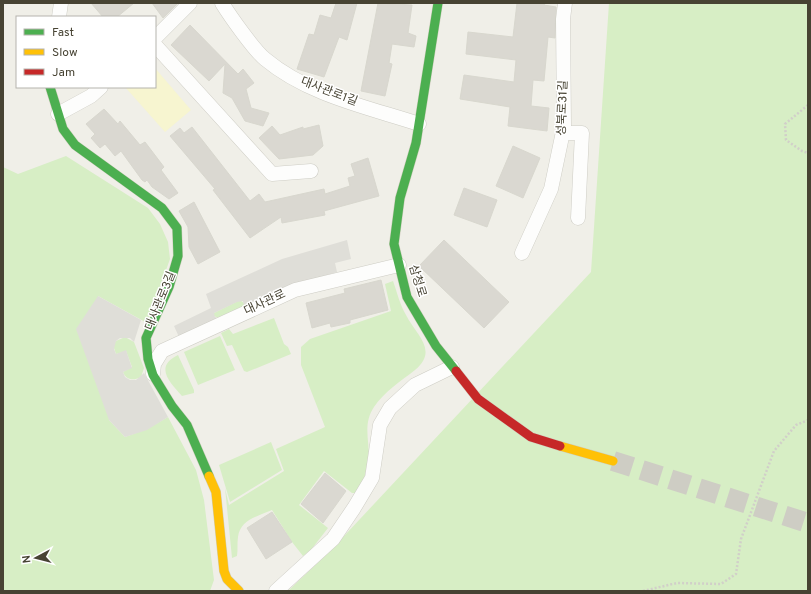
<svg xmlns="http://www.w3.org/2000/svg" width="811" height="594" font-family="Overpass,'Noto Sans KR',sans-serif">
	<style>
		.green { fill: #d7eec5 }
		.sand { fill: #f7f5d0 }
		.parking { fill: #dfded8 }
		.building { fill: #dad8d1; stroke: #d8d7ce }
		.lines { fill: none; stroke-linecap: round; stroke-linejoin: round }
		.secondary-tunnel { stroke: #cecdc4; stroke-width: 20; stroke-dasharray: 20 10; stroke-linecap: butt }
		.street-casing { stroke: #cecdc5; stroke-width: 15 }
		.fast-casing { stroke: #d0cebe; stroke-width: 10 }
		.slow-casing { stroke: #d0cebe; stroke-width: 10 }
		.jam-casing { stroke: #d0cebe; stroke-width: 10 }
		.path { stroke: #d1cfc9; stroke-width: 2.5; stroke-dasharray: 2 2; stroke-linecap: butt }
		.street { stroke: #fdfdfc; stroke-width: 14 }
		.fast { stroke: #4caf50; stroke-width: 9 }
		.slow { stroke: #ffc107; stroke-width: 9 }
		.jam { stroke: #c62828; stroke-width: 9 }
		.labels { text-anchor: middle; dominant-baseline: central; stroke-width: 3; stroke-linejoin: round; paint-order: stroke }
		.street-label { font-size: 12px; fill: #474333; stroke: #fff }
	</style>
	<rect width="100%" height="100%" fill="#f0efe8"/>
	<path class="green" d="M609,3h199v588h-520l43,-41 260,-278z
		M66,156l82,52 12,16 8,18 2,17 -23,64 -49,-27 11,124 16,17 22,-8 21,-12 28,53 8,30 10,80 -4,11h-207v-424l15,7z
		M393,281c4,11 7,24 13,34 10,20 33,35 9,55 -14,11 -31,22 -41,37 -11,16 -5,33 -5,50 -1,11 -6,23 -8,33l-3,3h-6l-28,-22 -25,34 29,23 -18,23 -7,5 -11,-14 -20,-32c-13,6 -32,9 -34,27 -1,6 0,13 -1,19l-5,2 -7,-70 4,17 55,-34 -8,-22 49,-22 -24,-62v-18l9,-8 81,-28 -6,-27z
		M240,300l4,3v4l-26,11 -4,-2v-3z
		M274,318l10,26 4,3 3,7 -44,18 -3,-1 -12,-26 -5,1 -6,-13 8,-4 4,5z
		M220,336l15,34 -37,15 -14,-33z
		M125,337l9,5 10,26 -3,9c-8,4 -15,3 -18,-5l9,-5 -6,-16 -10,3 -3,-9 3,-4z
		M178,355l16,35v3l-12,3c-11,-13 -29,-29 -4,-41z
		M271,442l11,28 -52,32 -11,-37z"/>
	<path class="sand" d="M155,68l36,42 -26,22 -40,-45h30z"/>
	<path class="parking" d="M347,240l4,19 -16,4 2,9 -57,17 -36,18 -1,-6 -6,1 -23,11 1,4 3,1 -39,19 -5,-11 37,-18 -5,-14 76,-35z
		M98,296l43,24 -7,22 -4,-4h-10l-4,3 -2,8 2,5 10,-4 6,18 -9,4 2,5 5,3h6l8,-7 24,44 -21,13 -22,7 -16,-17 -33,-91z"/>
	<path class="building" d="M91,3h43l-17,14h-14z
		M152,3h26l-15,15z
		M336,3h21l-10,37 -8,-3 -15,40 -27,-8 12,-35 5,1 6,-20 11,3z
		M378,3l34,2 -4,28 8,3 -2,11 -22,-3 -3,19 3,1 -7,32 -24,-5z
		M517,3h28l-1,2 12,2 -1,31 -7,-1 -4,44 -11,-1 -2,26 18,2 -2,23 -39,-5 2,-19 -50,-8 4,-24 50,7 2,-22 -50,-6 2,-22 45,5z
		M190,25l48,49 5,-5 11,14 -8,6 5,19 18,5 -6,13 -18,-5 -13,-23 -9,-5 2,-29 -16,17 -38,-36z
		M104,109l14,15 2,-3 20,24 5,-3 19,25 -3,3 17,23 -9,6 -17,-12 -5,-7 -2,2 -3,-2 -21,-29 -6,5 -10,-12 -5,4 -9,-10 4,-4 -9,-10z
		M319,125l4,21 -10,9 -34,4 -20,-21 13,-12 8,9 23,-8v2z
		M192,127l58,74 9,-7 6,8 59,-13 1,5 25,-8 -2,-8 7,-2 -4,-12 17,-6 11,38 -55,15 1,4 -43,8 -1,-6 -31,21 -37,-48 2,-1 -45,-53 10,-8 4,5z
		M513,146l27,12 -17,40 -27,-12z
		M464,188l33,12 -10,27 -33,-12z
		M194,202l26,50 -22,12 -9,-17 -1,-20 -9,-16z
		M444,240l65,62 -25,26 -65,-62z
		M381,280l7,30 -38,10v3l-19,4 -1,-4 -18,5 -6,-25 39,-10 -1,-4z
		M325,473l21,18 -23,32 -22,-19z
		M272,512l20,30 -26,17 -19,-31z"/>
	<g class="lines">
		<path class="secondary-tunnel" d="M613,461l195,62"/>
		<g class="street-casing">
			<path id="street" d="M222,3c8,13 32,47 43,56 43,36 102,48 154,65
				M59,17l2,-14
				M155,38l35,-35
				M155,45l117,129 39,-3
				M58,114l33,-18 10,-9
				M563,133h19l-4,85
				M522,253l29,-64 13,-62 -1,-108 2,-16
				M153,374l1,-10 8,-13 133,-61 104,-25
				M276,591l57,-52 21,-31 18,-30 8,-53 10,-17 25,-23 37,-18"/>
		</g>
		<g class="fast-casing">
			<path id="fast" d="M438,3l-22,140 -16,55 -6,46 13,53 29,49 20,25
				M50,87l13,42 12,16 87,63 15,20 1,28 -9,31 -23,51 2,21 5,16 19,31 15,19 22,51"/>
		</g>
		<g class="slow-casing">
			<path id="slow" d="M560,446l53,15
				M209,476l7,16 8,79 3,8 12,12"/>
		</g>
		<g class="jam-casing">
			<path id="jam" d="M456,371l22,28 53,38 29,9"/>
		</g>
		<path class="path" d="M808,105l-23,19 1,16 16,11 6,2
			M643,591l34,-8 44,1 15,-10 5,-35 33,-88 22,-26 12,-5"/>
		<use href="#street" class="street"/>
		<use href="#fast" class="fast"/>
		<use href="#slow" class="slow"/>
		<use href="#jam" class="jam"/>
	</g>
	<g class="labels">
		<g class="street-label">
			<text transform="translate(329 92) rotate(21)">대사관로1길</text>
			<text transform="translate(563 108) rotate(-88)">성북로31길</text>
			<text transform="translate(417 281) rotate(73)">삼청로</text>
			<text transform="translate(161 301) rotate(-68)">대사관로3길</text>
			<text transform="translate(265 303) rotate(-25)">대사관로</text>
		</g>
	</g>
	<rect width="811" height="594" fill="none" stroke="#474333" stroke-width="8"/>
	<rect x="16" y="16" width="140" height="72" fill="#ffffff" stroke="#b5b4ad"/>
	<rect x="24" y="29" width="20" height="6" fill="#4caf50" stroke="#b5b4ad"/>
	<text x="52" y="36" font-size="12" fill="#474333">Fast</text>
	<rect x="24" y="49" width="20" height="6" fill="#ffc107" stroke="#b5b4ad"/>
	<text x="52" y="56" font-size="12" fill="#474333">Slow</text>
	<rect x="24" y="69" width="20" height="6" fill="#c62828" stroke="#b5b4ad"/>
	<text x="52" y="76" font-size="12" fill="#474333">Jam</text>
	<g transform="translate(36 558) rotate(263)" stroke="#ffffff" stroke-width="3" paint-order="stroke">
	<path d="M0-3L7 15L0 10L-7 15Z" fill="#474333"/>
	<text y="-6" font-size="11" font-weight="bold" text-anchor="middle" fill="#474333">N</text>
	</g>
</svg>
